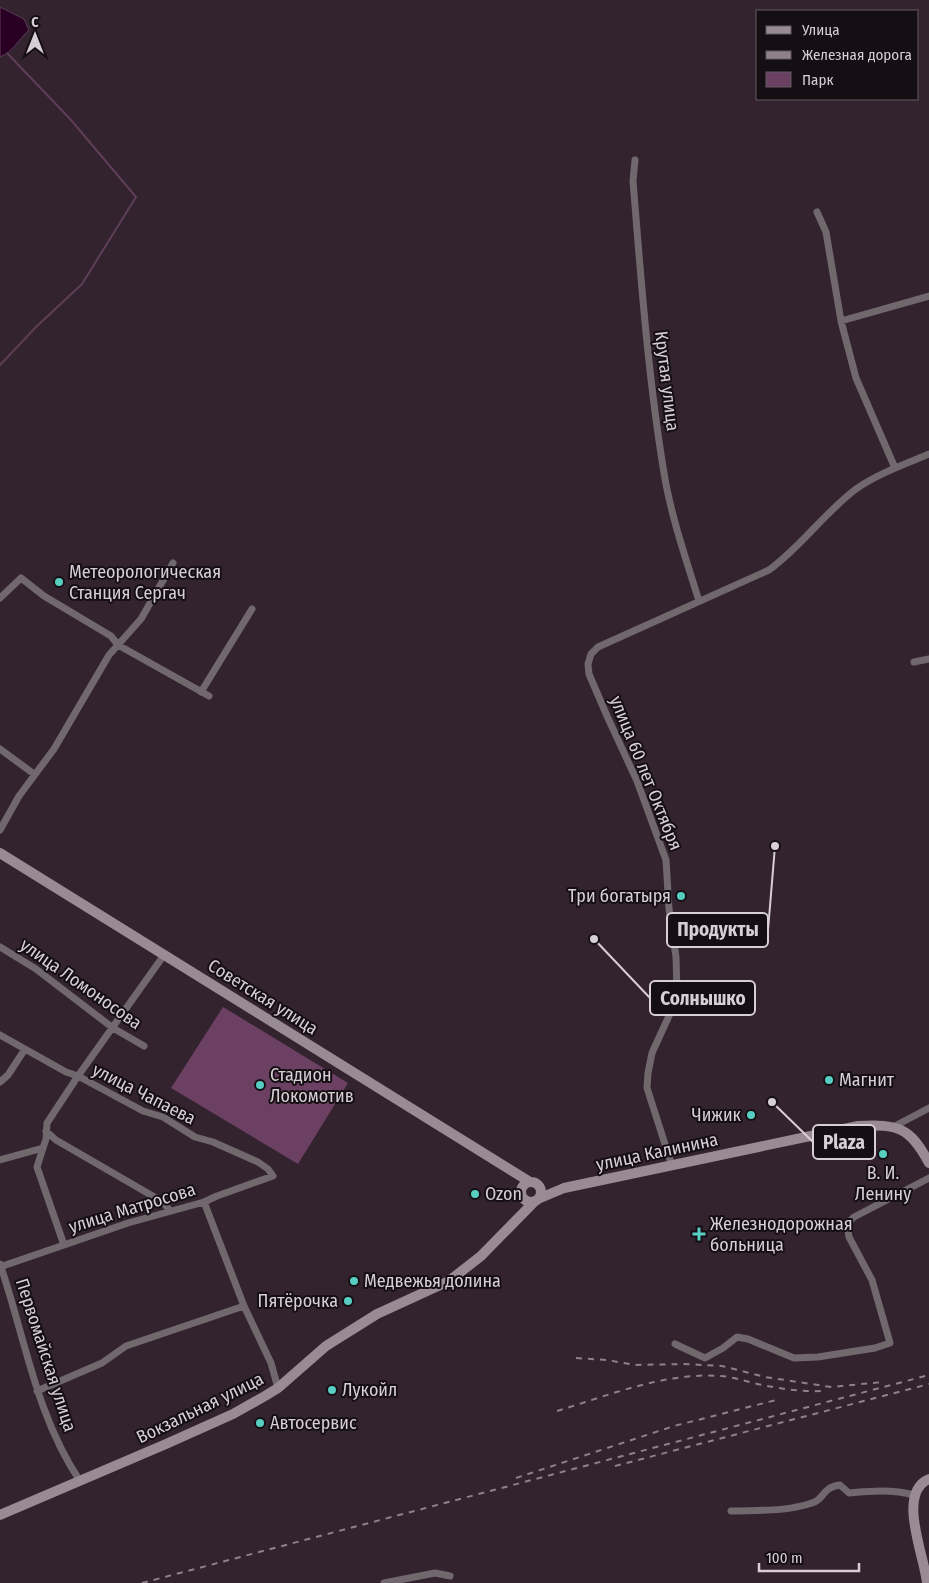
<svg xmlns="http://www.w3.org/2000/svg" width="929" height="1583" font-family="'Fira Sans Condensed',sans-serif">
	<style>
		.green { fill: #6c4062 }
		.water { fill: #290023; stroke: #5e3e58 }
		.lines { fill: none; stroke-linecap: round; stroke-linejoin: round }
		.stream { stroke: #5e3e58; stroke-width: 2 }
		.street { stroke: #70686d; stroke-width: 7 }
		.secondary { stroke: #988b94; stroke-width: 10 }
		.rail { stroke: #8e818a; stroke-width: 2; stroke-dasharray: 6 6; stroke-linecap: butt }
		.poi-dot { fill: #57cec1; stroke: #150f14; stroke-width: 2 }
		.labels { text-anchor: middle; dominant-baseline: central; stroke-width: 4; stroke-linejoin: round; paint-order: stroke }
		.street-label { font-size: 18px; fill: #d8ced5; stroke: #150f14 }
		.poi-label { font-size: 18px; fill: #d8ced5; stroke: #150f14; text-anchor: start }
		.leader { fill: none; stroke: #d8ced5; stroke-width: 2 }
		.callout-dot { fill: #d8ced5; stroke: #150f14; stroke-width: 2 }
		.callout { fill: #150f14; stroke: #d8ced5; stroke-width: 2 }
		.callout-label { font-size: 19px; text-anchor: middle; font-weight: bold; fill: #d8ced5 }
	</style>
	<rect width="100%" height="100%" fill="#32232e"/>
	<path class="green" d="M223,1007l125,76 -50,81 -127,-76z"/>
	<path class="water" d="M0,7l24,12 5,11c-10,9 -16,22 -29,27z"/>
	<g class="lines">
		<path class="stream" d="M0,365l36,-38 46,-43 54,-87 -65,-77 -63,-66"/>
		<path class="street" d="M635,160l-2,21c8,98 15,195 31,292 7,43 22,86 35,128
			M817,212l9,20 15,89 15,57 39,90
			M841,321l88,-25
			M0,598l21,-20 23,18 67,40 7,9 91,51
			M914,662l15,-3
			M201,692l51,-83
			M0,749l34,25
			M0,830l19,-34 35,-47 55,-94 32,-36 32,-56
			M0,947l36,22 77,59 31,18
			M0,1035l66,37 12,4 65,35 20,6 32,20 18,5 45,20 10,7 5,7 -56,20 -13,6 -76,21 -128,44
			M0,1082l8,-7 17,-26
			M893,1127l36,-19
			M46,1131l10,9 107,62 7,9
			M43,1148l-6,19 27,78
			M0,1160l43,-12 3,-9 1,-16 31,-47 86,-121
			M672,1166l-25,-78 1,-15 4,-20 21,-46 4,-15 -1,-35 -7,-48 -3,-49 -29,-79 -30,-65 -18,-42 -1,-10 3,-10 7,-7 171,-77c32,-23 55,-57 87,-81 21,-15 49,-25 73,-35
			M204,1202l40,104 27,57 7,25
			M0,1264c25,73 36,152 80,217
			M675,1344l30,14 18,-10 14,-11 11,2 46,19 24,-1 57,-9 15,-5 -18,-63 -23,-43 -2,-13 7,-7 75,-39
			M37,1391l65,-28 24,-17 118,-40
			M731,1511c28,-1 54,1 81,-8 12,-3 10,-16 28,-18l9,8c22,-2 43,-4 65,2
			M384,1583l51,-10 15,3"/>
		<path class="secondary" d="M0,853l530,329
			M521 1192a10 10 0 1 1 20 0a10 10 0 1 1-20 0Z
			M538,1199l26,-11 294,-62c40,-2 52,1 71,37
			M0,1515l166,-71 67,-30 32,-18 13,-8 48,-42 51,-32 72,-33 32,-25 54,-55
			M927,1583c-2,-26 -31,-90 2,-104"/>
		<path class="rail" d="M576,1358l31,2 28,5 49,-1 38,2 43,11 66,10 52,-5
			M557,1411c53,-16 108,-39 164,-35 13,1 27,6 41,9 20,4 40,7 60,6
			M615,1466l314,-82
			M516,1478l158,-52 106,-27
			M142,1583l787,-208"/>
	</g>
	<g class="poi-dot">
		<circle cx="59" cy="582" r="5"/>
		<circle cx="681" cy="896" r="5"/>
		<circle cx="829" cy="1080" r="5"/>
		<circle cx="260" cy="1085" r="5"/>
		<circle cx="751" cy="1115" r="5"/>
		<circle cx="883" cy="1154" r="5"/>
		<circle cx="475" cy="1194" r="5"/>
		<path d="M696.5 1226.5h5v5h5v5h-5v5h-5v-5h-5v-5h5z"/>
		<circle cx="354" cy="1281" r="5"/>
		<circle cx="348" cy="1301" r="5"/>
		<circle cx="332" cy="1390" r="5"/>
		<circle cx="260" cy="1423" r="5"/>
	</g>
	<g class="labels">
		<g class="street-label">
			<text transform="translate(667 381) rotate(83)">Крутая улица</text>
			<text transform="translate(646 773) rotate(68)">улица 60 лет Октября</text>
			<text transform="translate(81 984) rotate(35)">улица Ломоносова</text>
			<text transform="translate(263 997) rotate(32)">Советская улица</text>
			<text transform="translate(144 1094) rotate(27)">улица Чапаева</text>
			<text transform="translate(657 1152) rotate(-12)">улица Калинина</text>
			<text transform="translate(132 1208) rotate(-17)">улица Матросова</text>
			<text transform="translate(46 1355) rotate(72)">Первомайская улица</text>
			<text transform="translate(200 1408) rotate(-26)">Вокзальная улица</text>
		</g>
		<g class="poi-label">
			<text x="69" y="572">Метеорологическая<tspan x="69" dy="21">Станция Сергач</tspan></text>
			<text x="671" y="896" text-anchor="end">Три богатыря</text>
			<text x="270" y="1075">Стадион<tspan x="270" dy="21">Локомотив</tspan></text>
			<text x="839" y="1080">Магнит</text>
			<text x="741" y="1115" text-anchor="end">Чижик</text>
			<text x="883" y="1173" text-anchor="middle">В. И.<tspan x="883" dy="21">Ленину</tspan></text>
			<text x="485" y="1194">Ozon</text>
			<text x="710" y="1224">Железнодорожная<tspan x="710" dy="21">больница</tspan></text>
			<text x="364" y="1281">Медвежья долина</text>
			<text x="338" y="1301" text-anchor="end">Пятёрочка</text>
			<text x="342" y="1390">Лукойл</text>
			<text x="270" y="1423">Автосервис</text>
		</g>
	</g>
	<path class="leader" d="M775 846L768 930M594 939L650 998M772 1102L813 1142"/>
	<g class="callout-dot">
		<circle cx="775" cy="846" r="5"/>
		<circle cx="594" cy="939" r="5"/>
		<circle cx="772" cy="1102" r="5"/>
	</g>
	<g class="callout">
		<rect x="667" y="913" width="101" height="34" rx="5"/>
		<rect x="650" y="981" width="105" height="34" rx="5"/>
		<rect x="813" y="1125" width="62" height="34" rx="5"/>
	</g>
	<g class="callout-label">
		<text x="718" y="936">Продукты</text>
		<text x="703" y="1005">Солнышко</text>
		<text x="844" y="1149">Plaza</text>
	</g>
	<rect x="756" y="10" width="162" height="90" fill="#150f14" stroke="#635b61"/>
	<rect x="766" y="26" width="25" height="8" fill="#988b94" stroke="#635b61"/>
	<text x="802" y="35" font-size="15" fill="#d8ced5">Улица</text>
	<rect x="766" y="51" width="25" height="8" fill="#8e818a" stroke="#635b61"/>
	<text x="802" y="60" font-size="15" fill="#d8ced5">Железная дорога</text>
	<rect x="766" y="72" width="25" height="15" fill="#6c4062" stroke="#635b61"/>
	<text x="802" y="85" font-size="15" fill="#d8ced5">Парк</text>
	<g transform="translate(35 35)" stroke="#150f14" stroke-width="4" paint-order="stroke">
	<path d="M0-4L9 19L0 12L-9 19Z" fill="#d8ced5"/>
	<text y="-8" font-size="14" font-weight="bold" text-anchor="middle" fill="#d8ced5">С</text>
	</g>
	<path d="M759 1563v8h100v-8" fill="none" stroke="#d8ced5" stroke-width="2.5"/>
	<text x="766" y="1563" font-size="15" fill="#d8ced5" stroke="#150f14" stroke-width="4" paint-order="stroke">100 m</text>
</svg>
